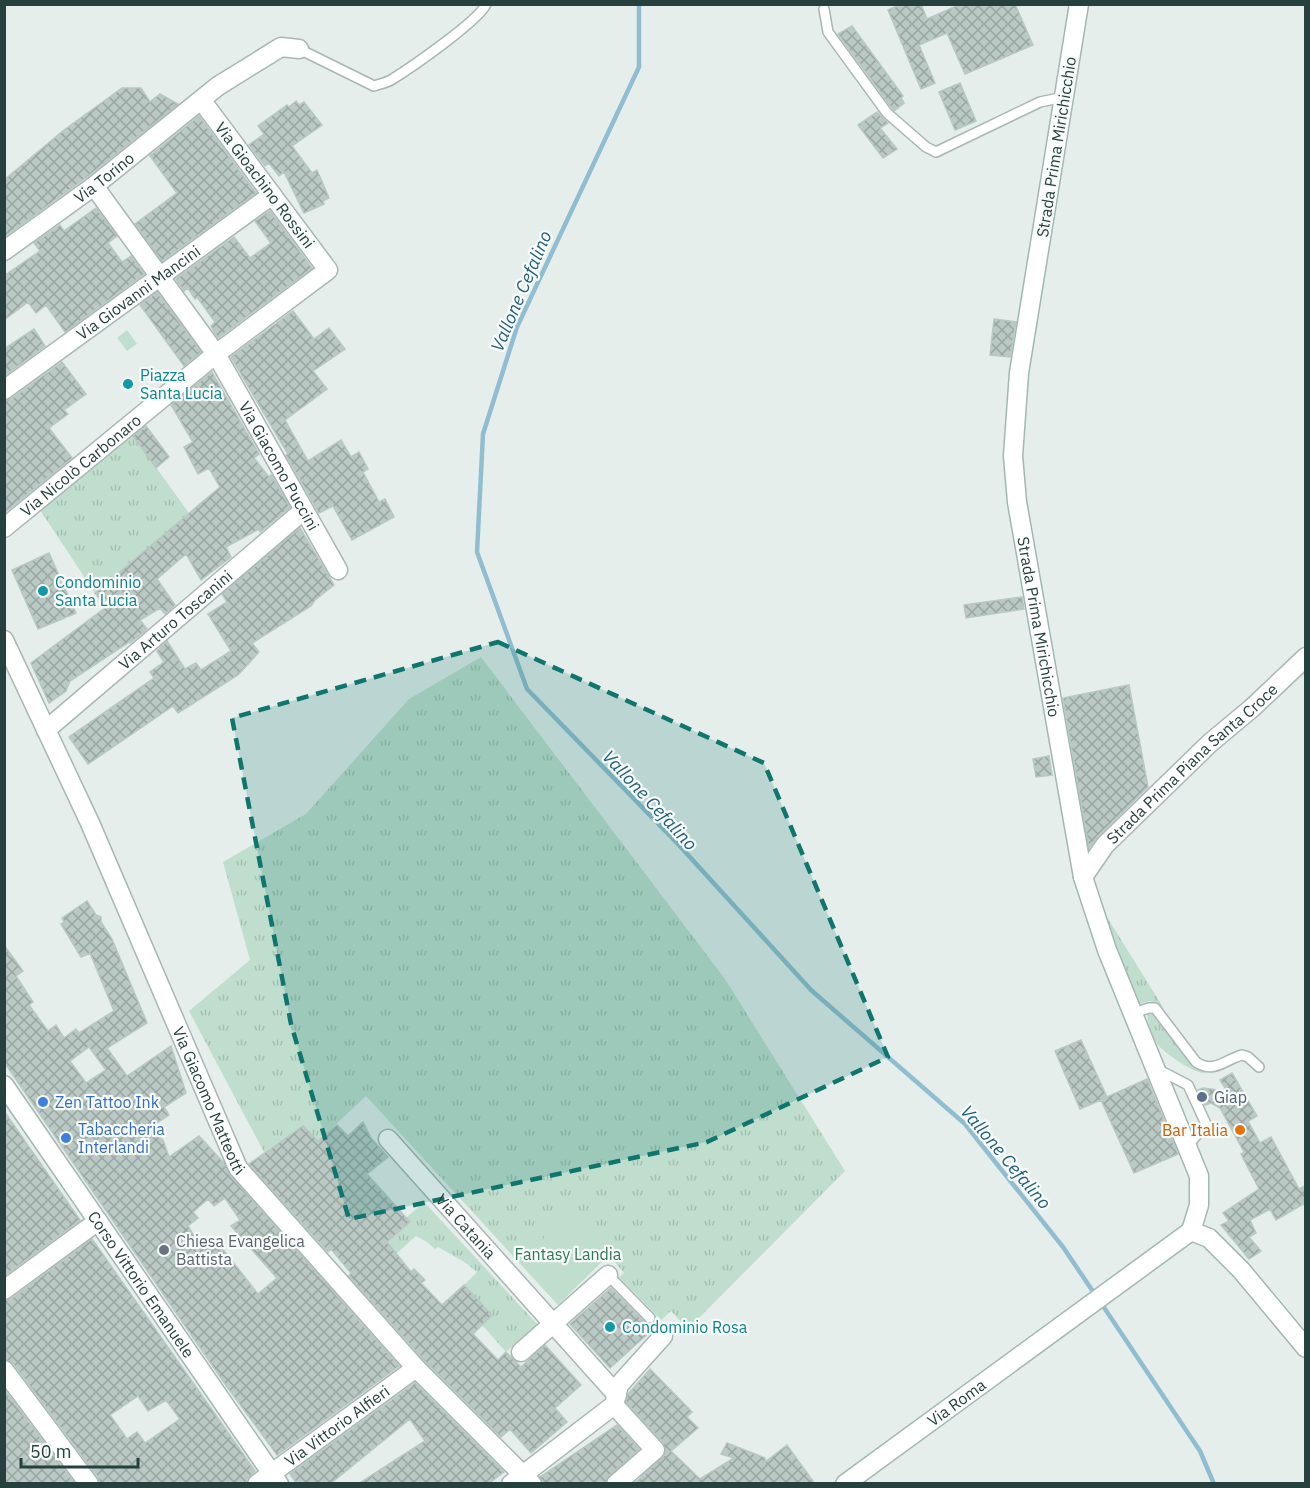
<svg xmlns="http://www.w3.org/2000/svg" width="1310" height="1488" font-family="'IBM Plex Sans',sans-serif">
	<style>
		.grass { fill: url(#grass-tufts) }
		.park { fill: #c0decd }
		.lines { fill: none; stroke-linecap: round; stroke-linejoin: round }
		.stream { stroke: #91bdd1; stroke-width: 4.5 }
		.building { fill: url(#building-cross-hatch); stroke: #b8c8c4; stroke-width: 1.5; fill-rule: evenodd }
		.lane-casing { stroke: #a8b6b4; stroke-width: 12 }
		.street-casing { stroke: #a8b6b4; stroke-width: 21 }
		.secondary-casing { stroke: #a2b7b3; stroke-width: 21 }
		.lane { stroke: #fff; stroke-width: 9 }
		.street { stroke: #fff; stroke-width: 18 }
		.secondary { stroke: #fff; stroke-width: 18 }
		.marked { fill: #0f766e; fill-opacity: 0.2; stroke: #0f766e; stroke-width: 4.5; stroke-dasharray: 12 8; stroke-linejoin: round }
		.culture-dot { fill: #0f9aa8; stroke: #f7fbf9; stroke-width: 2 }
		.service-dot { fill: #5c6f8a; stroke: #f7fbf9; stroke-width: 2 }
		.shop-dot { fill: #3f7fe0; stroke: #f7fbf9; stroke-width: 2 }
		.food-dot { fill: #e8710a; stroke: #f7fbf9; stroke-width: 2 }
		.worship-dot { fill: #6b7280; stroke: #f7fbf9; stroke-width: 2 }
		.labels { text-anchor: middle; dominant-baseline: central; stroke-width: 4.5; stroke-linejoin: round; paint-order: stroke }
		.street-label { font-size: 16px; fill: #25403d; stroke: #f7fbf9 }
		.culture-label { font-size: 16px; fill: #0d838f; stroke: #f7fbf9; text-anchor: start }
		.service-label { font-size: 16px; fill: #4e5e75; stroke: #f7fbf9; text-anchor: start }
		.shop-label { font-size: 16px; fill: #366cbe; stroke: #f7fbf9; text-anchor: start }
		.food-label { font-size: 16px; fill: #c56008; stroke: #f7fbf9; text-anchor: end }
		.worship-label { font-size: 16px; fill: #5b616d; stroke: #f7fbf9; text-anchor: start }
		.park-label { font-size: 16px; fill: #307656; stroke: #f7fbf9 }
		.water-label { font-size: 18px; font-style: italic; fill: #205e7b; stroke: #f7fbf9 }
	</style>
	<defs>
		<pattern id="grass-tufts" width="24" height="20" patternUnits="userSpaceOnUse" patternTransform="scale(1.5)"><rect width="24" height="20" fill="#c0decd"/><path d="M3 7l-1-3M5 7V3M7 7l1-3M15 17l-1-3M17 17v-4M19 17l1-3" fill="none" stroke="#a5c0b1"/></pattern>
		<pattern id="building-cross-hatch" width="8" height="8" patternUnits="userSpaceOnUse" patternTransform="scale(1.5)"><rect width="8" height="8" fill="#bbc9c5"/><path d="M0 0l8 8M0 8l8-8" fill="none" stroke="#98a5a1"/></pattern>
	</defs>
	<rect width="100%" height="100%" fill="#e6eeec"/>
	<path class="grass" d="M132,434l57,79 -94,80 -55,-83z
		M481,657l244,322 120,192 -157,158 -17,-18 -10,9 -42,-43 5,-4 -57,-66 -44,60 -157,-171 -48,45 -15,-15 -39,26 -75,-141 61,-51 -27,-98 83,-48 103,-115z
		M1105,914l58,93 -13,-6 -11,3 -32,-76z
		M1150,1013l5,1 5,5 34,46 6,5 8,3c-11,3 -41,-18 -49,-27 -6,-7 -11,-21 -12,-31z
		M424,1202l114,123 -32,27 -24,-27 10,-10 -28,-30 13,-13 -11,-9 -28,-16 -3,2 -8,-7 -11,-6 -31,28 -10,-11 35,-31 -4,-4z"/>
	<path class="park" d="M127,330l10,14 -10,7 -10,-13z
		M567,1206l42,49 -51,50 -35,-38z"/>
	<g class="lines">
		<path class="stream" d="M639,4v63l-122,260 -34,107 -6,118 50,137 151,155 133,146 154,134 98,123 33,49
			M1101,1303l99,148 14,33"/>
	</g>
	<path class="building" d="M902,4h19l6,15 34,-15h54l18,41 -68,29 -18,-41 -28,12 16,38 -14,6 -33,-79z
		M852,26l51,70 -2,2 3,5 -10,8 -56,-77z
		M960,83l16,38 -21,9 -16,-38z
		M122,88h19l9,14 10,-8 18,10 -91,73 -83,60v-57l60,-50z
		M296,101l3,4 5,-3 18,23 -30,21 20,27 5,-3 12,28 -6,3 1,3 -20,9 -20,-41 -5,4 -10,-13 -4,3 -16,-21 15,-11 -6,-8 29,-21 2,2z
		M877,112l11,11 -8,5 17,21 -14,9 -25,-33z
		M199,116l57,77 -94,68 -27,-37 42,-31 -27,-37z
		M96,208l21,28 -9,7 14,19 9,-6 13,18 -79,58 -19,-27 -10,8 -8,-11 -24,18v-44l36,-25 -6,-8 26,-18 4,6z
		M270,211l42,57 -94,70 -7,-12 4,-4 -18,-25 -2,2 -7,-11 -4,3 -8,-12 58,-42 16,21 21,-15 -16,-22z
		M157,292l44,60 -17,14 -44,-61z
		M293,311l21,28 15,-11 16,21 -32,22 14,18 -42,31 23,41 33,-21 10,17 8,-5 9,17 -5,3 16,30 6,-3 9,18 -42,23 -19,-34 -14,7 -33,-58 2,-1 -9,-15 -48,-82z
		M994,319l22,3 -6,35 -20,-2z
		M34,329l11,17 -41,30v-27z
		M62,362l24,32 -22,16 4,4 -19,14 23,30 -68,55v-112l7,-2z
		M212,372l47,82 -5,4 15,19 2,-2 19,32 -30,25 -1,-3 -33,18 5,10 -30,23 -15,-26 -29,25 18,26 -10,9 -5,-6 -20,12 7,9 -17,14 -1,-1 -59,39 -4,10 -17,12 -18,-40 82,-61 -2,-4 -9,4 -7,-9 125,-106 -11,-19 -11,6 -14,-27 9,-5 -22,-37z
		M146,426l23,31 -13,11 -23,-32z
		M300,528l34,57 -19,15 -4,6 -59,37 7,9 -21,23 -60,38 -5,-7 -85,58 -19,-27 85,-59 -4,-6 14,-10 -7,-11 10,-10 18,28 11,-6 5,7 30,-19 -23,-37 19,-12 -5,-8z
		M49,553l27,60 -38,16 -26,-59z
		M1022,597l2,12 -58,9 -2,-13z
		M1129,685l19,102 -51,50 -8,11 -26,-150z
		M1049,756l3,19 -16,2 -3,-18z
		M87,901l9,14 5,2v5l11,17 35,84 -40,25 20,28 44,-30 15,47 -22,14 5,8 -21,14 15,11 6,17 30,-21 25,27 6,12 169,191 -122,89 -52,-71 -221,-322v-117l19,26 -7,5 17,26 -4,3 19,26 8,-6 8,13 12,-9 3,4 35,-22 -24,-58 -9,4 -20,-33 3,-2 -2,-4zM89,1047l17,23 -20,13 -16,-22zM225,1198l15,22 -9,6 46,52 -19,16 -44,-56 -13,10 -13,-22 10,-8 -5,-6 15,-13 6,7z
		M1081,1040l26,57 40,-18 31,75 -44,19 -33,-73 -21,9 -25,-58z
		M1232,1073l25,43 -9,5 12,22 11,-6 28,52 6,-3v17l-29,17 -6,-11 -20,11 6,13 -7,4 12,14 -12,8 -28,-34 8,-4 -6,-8 36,-24 -18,-35 3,-2 -24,-44 -9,-5 -6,2 -7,-15 5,-2 24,3 -7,-11z
		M4,1111l76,109 -76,56z
		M363,1122l8,16 17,19 -21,17 43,48 -23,20 24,30 3,-3 11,11 -4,3 21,22 22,-20 28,30 -19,19 25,26 8,-8 15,15 24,-22 36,40 -26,23 12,14 -36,31 -21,-24 -9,8 -77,-77 -75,-84 2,-3 -20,-24 -3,3 -79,-88 54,-38 15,15 19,-16 11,11z
		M92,1239l163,232 -8,8 -1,5h-146l-2,-7 -85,-114 -9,-4v-58l7,-2zM138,1396l10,15 18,-11 14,19 -35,24 -8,-11 -10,7 -17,-24z
		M611,1288l41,42 -42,38 -40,-44z
		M650,1369l42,43 -5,5 11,11 -27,23 29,28 34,-21 -13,-4 6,-11 38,15v4l22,-17 28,39h-181l28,-26 4,-5 -3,-11 -37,-40 2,-8z
		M415,1383l89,89 -16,12h-130l67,-43 -15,-22 -80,65h-33l-7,-10z
		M4,1389l71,95h-71z
		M617,1425l22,24 -30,27 -4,8h-62l-3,-7z"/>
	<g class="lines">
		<g class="lane-casing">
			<path id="lane" d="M824,9l4,23 59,81 39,34 10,5 104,-50 24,-5
				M299,49l75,37c5,-2 12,-3 17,-6 18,-11 89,-60 95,-76
				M1133,1013l16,-5h6l41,54c18,12 28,-2 46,-7l6,2 11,10
				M1159,1070l29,15 18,39 -19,23
				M608,1275l42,43"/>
		</g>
		<g class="street-casing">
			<g id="street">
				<path id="s1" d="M94,186l122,168 122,216"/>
				<path id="s2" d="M4,251l90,-65 124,-100 63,-39 18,2"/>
				<path id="s3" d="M4,390l268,-195"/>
				<path id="s4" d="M4,528l212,-174 112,-84 -126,-169"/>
				<path id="s5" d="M4,640l86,183 148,345 178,200 116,116"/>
				<path id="s6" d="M46,730l258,-220"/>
				<path id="s7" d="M1083,877l22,-32 105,-102 42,-35 54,-51"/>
				<path id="s8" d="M388,1139l229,256"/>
				<path d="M4,1290l94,-69"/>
				<path d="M521,1352l87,-77"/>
				<path d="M4,1370l85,114"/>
				<path d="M614,1405l41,45 -39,34"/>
				<path id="s9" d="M257,1484l159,-116"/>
				<path d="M511,1484l103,-79 5,-20 44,-49"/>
			</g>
		</g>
		<g class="secondary-casing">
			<g id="secondary">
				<path id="s10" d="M1079,4l-60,369 -6,83 4,46 66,375 24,73 92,226v29l-8,26"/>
				<path id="s11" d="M4,1085l275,399"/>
				<path d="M1191,1231l18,7 32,32 65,78"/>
				<path id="s12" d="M845,1484l346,-253"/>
			</g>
		</g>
		<use href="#lane" class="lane"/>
		<use href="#street" class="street"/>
		<use href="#secondary" class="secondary"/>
	</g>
	<path class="marked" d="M498,642l266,121 124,294 -181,85 -358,77 -58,-195 -59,-306z"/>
	<g class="culture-dot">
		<circle cx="128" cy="384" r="6"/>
		<circle cx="43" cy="591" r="6"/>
		<circle cx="610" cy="1327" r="6"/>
	</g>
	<circle class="service-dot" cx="1202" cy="1097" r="6"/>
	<g class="shop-dot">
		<circle cx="43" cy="1102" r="6"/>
		<circle cx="66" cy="1138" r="6"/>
	</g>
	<circle class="food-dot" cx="1240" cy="1130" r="6"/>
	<circle class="worship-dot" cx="164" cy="1250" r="6"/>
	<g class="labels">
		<g class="street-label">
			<text transform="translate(1056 147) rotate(-81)">Strada Prima Mirichicchio</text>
			<text stroke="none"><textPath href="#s2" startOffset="124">Via Torino</textPath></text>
			<text transform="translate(265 185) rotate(53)">Via Gioachino Rossini</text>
			<text stroke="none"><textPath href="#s3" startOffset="166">Via Giovanni Mancini</textPath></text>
			<text stroke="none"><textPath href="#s4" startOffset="99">Via Nicolò Carbonaro</textPath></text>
			<text stroke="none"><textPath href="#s1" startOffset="336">Via Giacomo Puccini</textPath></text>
			<text stroke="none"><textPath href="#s6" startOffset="170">Via Arturo Toscanini</textPath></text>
			<text stroke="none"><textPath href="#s10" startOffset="630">Strada Prima Mirichicchio</textPath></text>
			<text stroke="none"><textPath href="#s7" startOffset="158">Strada Prima Piana Santa Croce</textPath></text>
			<text stroke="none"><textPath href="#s5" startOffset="504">Via Giacomo Matteotti</textPath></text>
			<text stroke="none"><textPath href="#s8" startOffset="117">Via Catania</textPath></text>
			<text stroke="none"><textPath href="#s11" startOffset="242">Corso Vittorio Emanuele</textPath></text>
			<text stroke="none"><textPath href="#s12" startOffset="138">Via Roma</textPath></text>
			<text stroke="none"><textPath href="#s9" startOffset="99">Via Vittorio Alfieri</textPath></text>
		</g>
		<g class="culture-label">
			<text x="140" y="375">Piazza<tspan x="140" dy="18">Santa Lucia</tspan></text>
			<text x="55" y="582">Condominio<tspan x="55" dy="18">Santa Lucia</tspan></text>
			<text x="622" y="1327">Condominio Rosa</text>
		</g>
		<g class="service-label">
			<text x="1214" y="1097">Giap</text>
		</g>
		<g class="shop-label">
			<text x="55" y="1102">Zen Tattoo Ink</text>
			<text x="78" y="1129">Tabaccheria<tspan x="78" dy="18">Interlandi</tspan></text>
		</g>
		<g class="food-label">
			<text x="1228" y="1130">Bar Italia</text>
		</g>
		<g class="worship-label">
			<text x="176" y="1241">Chiesa Evangelica<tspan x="176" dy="18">Battista</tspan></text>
		</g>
		<g class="park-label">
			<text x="568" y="1254">Fantasy Landia</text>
		</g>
		<g class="water-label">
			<text transform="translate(521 291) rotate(-67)">Vallone Cefalino</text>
			<text transform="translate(650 800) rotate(47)">Vallone Cefalino</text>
			<text transform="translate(1006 1157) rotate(50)">Vallone Cefalino</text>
		</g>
	</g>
	<rect width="1310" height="1488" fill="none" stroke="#25403d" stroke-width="12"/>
	<path d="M21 1458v9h117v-9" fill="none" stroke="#25403d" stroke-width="3"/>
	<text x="30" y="1458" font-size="18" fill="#25403d" stroke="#f7fbf9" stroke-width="4.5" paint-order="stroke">50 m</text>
</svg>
